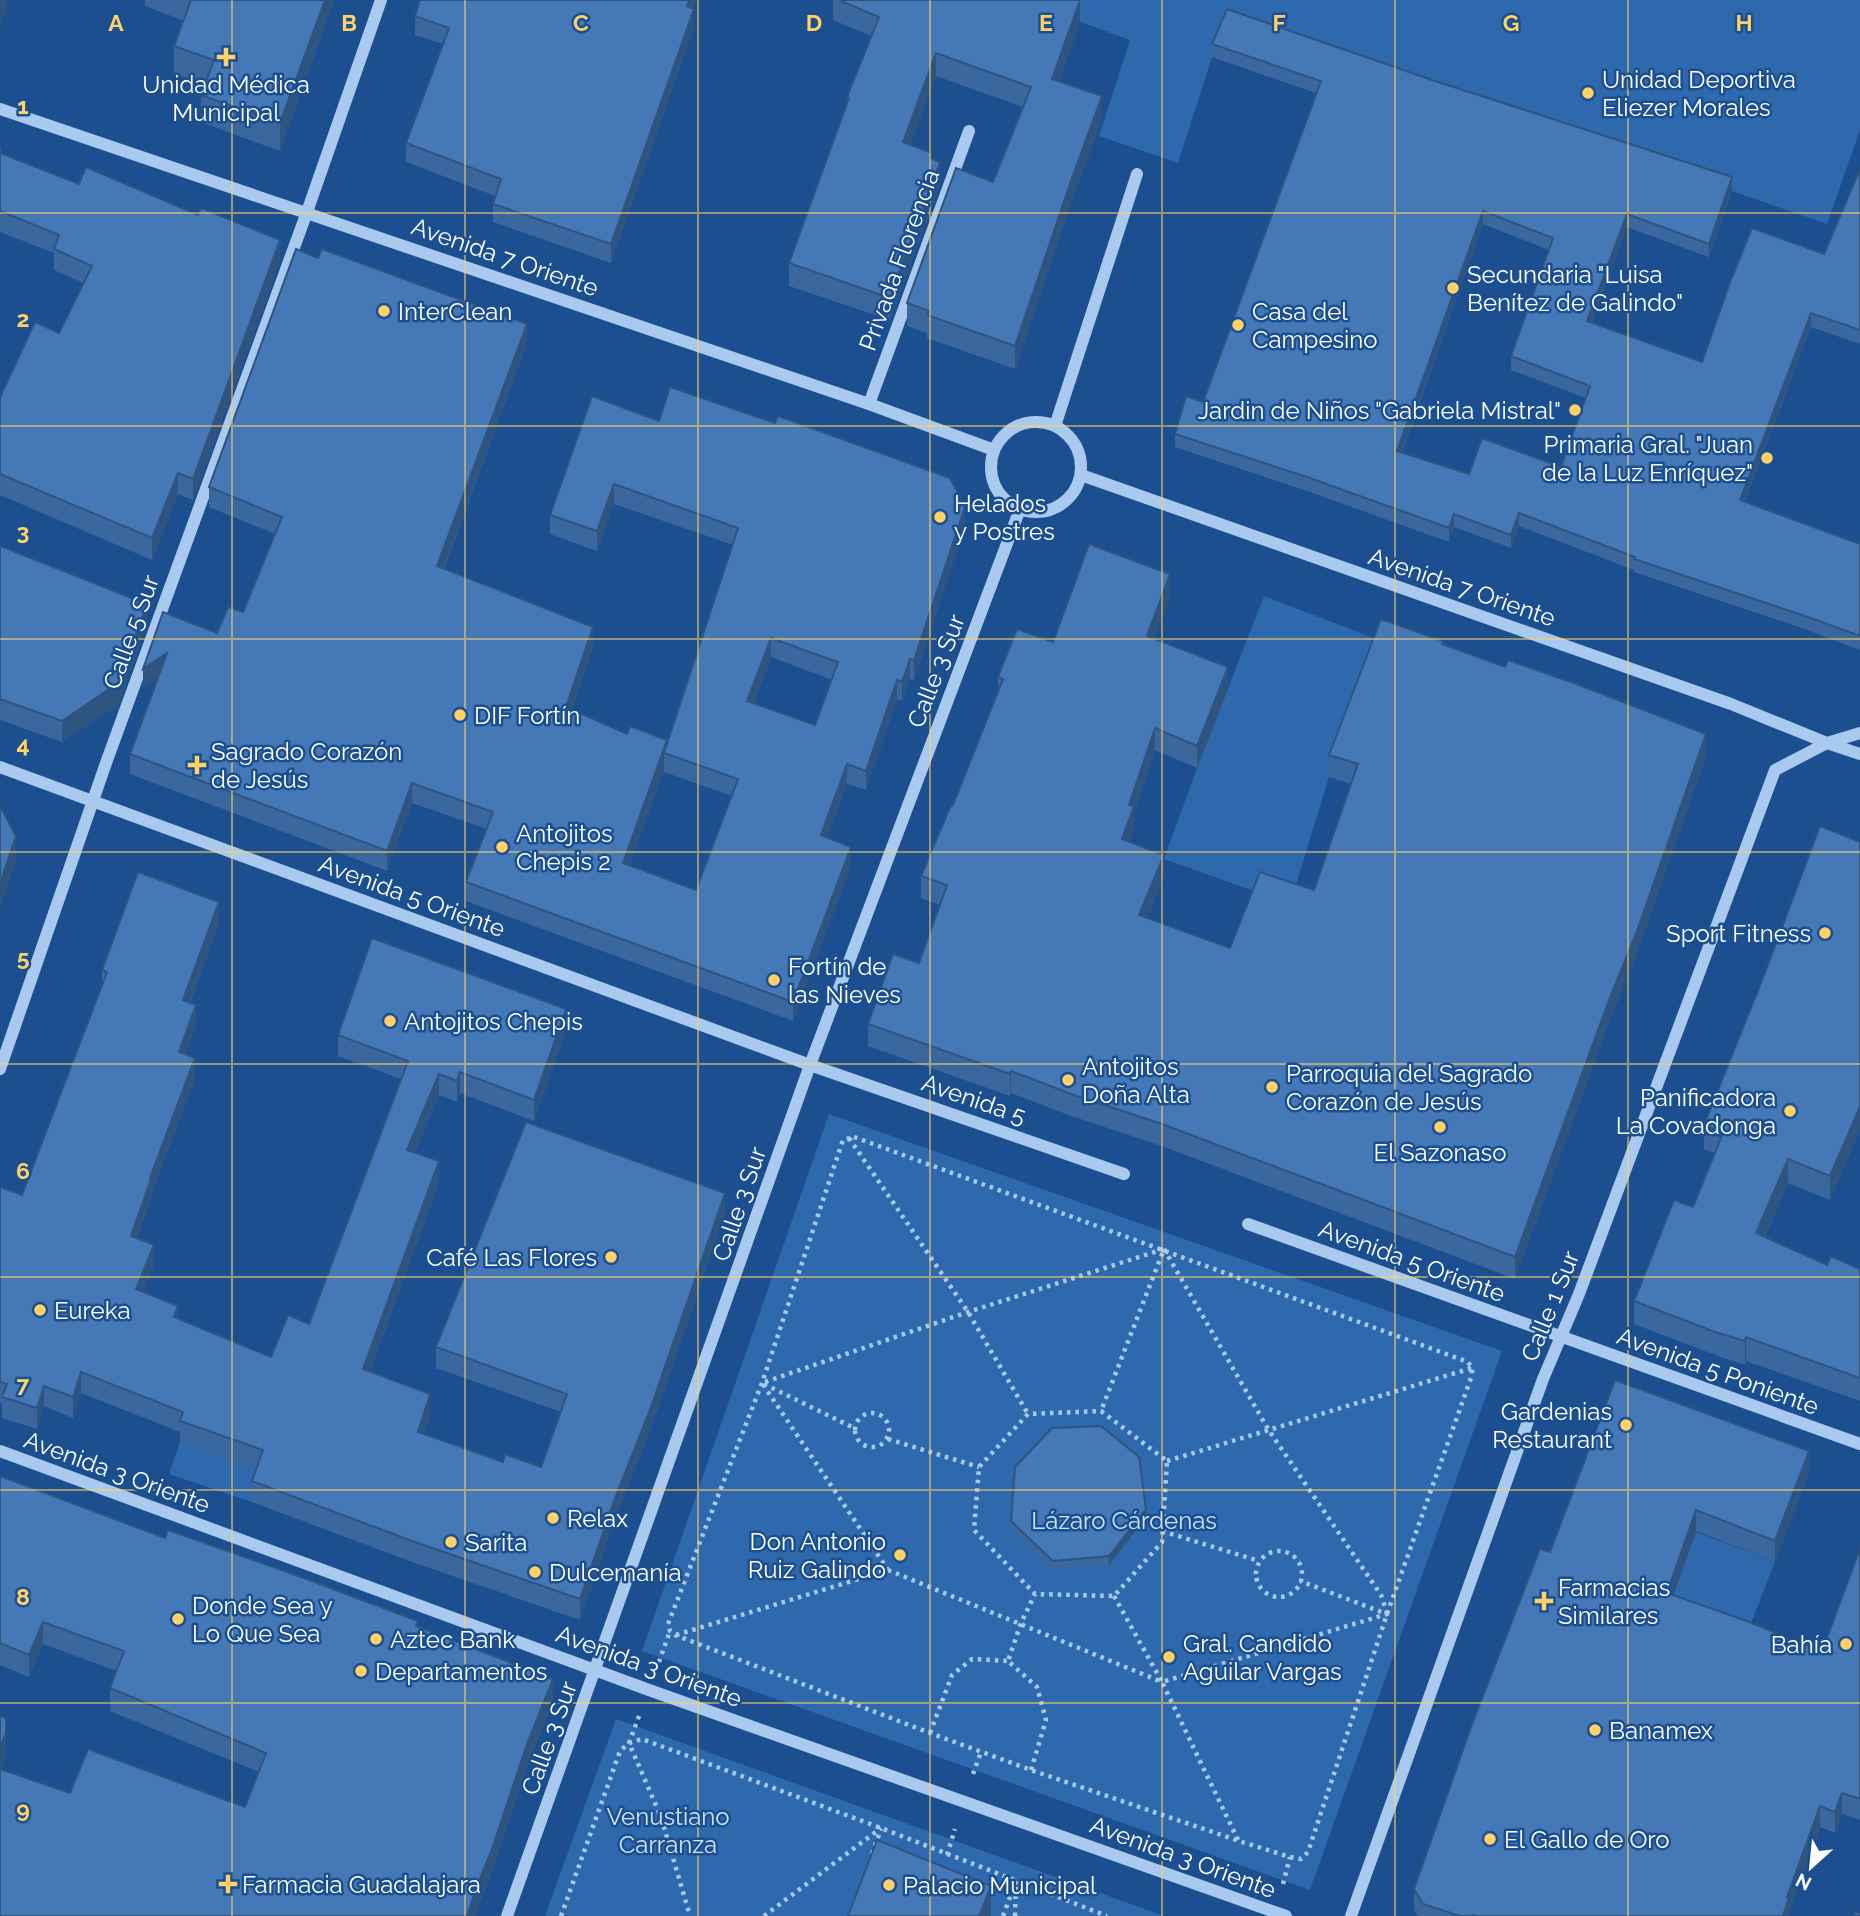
<svg xmlns="http://www.w3.org/2000/svg" width="1860" height="1916" font-family="Raleway,sans-serif">
	<style>
		.green { fill: #2e69ad }
		.lines { fill: none; stroke-linecap: round; stroke-linejoin: round }
		.path { stroke: #a9c9ee; stroke-width: 4.5; stroke-dasharray: 3.5 5; stroke-linecap: butt }
		.minor { stroke: #a9c9ee; stroke-width: 12 }
		.wall { fill: #3a679d; fill-rule: evenodd }
		.shaded-wall { fill: #305480 }
		.building { fill: #4478b7; stroke: #305480; stroke-width: 2; fill-rule: evenodd }
		.grid { fill: none; stroke: #ffd166; stroke-width: 2; stroke-opacity: 0.55 }
		.poi-dot { fill: #ffd166; stroke: #1b4f8f; stroke-width: 2.5 }
		.labels { text-anchor: middle; dominant-baseline: central; stroke-width: 5; stroke-linejoin: round; paint-order: stroke }
		.poi-label { font-size: 24px; fill: #fff; stroke: #1b4f8f; text-anchor: start }
		.street-label { font-size: 24px; fill: #fff; stroke: #1b4f8f }
		.park-label { font-size: 24px; fill: #cfe3fa; stroke: #1b4f8f }
		.grid-label { font-size: 23px; text-anchor: middle; font-weight: bold; fill: #ffd166; stroke: #1b4f8f; stroke-width: 5; stroke-linejoin: round; paint-order: stroke }
	</style>
	<rect width="100%" height="100%" fill="#1b4f8f"/>
	<path class="green" d="M1020,0h840v130l-33,94 -95,-33 -23,66 -82,-30 -206,-98 -209,-72 -34,106 -79,-27 31,-96z
		M1264,596l117,45 -52,136 -39,127 -126,-45 33,-91z
		M829,1114l673,237 -192,539 -668,-239z
		M180,1442l83,29 -11,31 -83,-28z
		M1696,1532l79,30 -31,79 -195,-68 132,2z
		M616,1719l548,197h-619z"/>
	<g class="lines">
		<path class="path" d="M854,1137l614,225 4,6v7l-85,239 -79,238 -7,7 -11,-2 -51,-16 -208,-71 -101,-37 -255,-98 -5,-4 -2,-7 94,-241 81,-243z
			M849,1138l119,174 60,102
			M1164,1249l104,180 113,166 6,18
			M764,1384l90,44
			M1101,1411l66,50 -5,81 -48,54 -79,-2 -61,-64 5,-63 49,-53z
			M855 1430a17 17 0 1 1 34 0a17 17 0 1 1-34 0Z
			M888,1439l91,28
			M1167,1461l305,-93
			M1162,1531l97,30
			M1256 1574a23 23 0 1 1 46 0a23 23 0 1 1-46 0Z
			M888,1570l274,112 -48,-86
			M676,1635l212,-65 -126,-187 206,-71 196,-63 -63,162
			M659,1662l11,-31
			M639,1716l-10,27 32,74 29,99
			M930,1733l22,-58 20,-16 36,2
			M1031,1770l15,-50 -9,-33 -29,-26 13,-38 14,-29
			M973,1774l8,-22
			M1238,1840l-76,-158 225,-68 -87,-33
			M872,1854l9,-25
			M947,1855l8,-26
			M1283,1884l7,-27
			M561,1916l59,-165 9,-8 13,-4 239,89 226,88
			M764,1916l117,-88
			M1003,1916l13,-35
			M1015,1916l1,-31"/>
		<path class="minor" d="M0,109l869,295 125,46
			M869,404l100,-273
			M991 467a45 45 0 1 1 90 0a45 45 0 1 1-90 0Z
			M1055,426l82,-252
			M1081,475l650,229 96,39 33,11
			M0,767l810,298 314,109
			M0,1069l106,-306 201,-551 74,-212
			M1248,1224l612,220
			M0,1451l649,239 637,226
			M507,1916l303,-851 210,-556
			M1351,1916l192,-537 36,-85 196,-524 52,-27 33,-10"/>
	</g>
	<path class="wall" d="M145,0h189l-54,151 -79,-29v-27l4,-10 -31,-11v-28l10,-25 -39,-15z
		M420,0h276l-3,8 1,19 -83,236 -118,-41v-18l2,-8 -89,-34v-19l37,-99 -28,-9v-19z
		M833,0h247v22l-21,60 43,37 -30,81 -57,169 -88,-31v-5l-20,-7v-23l86,-121 30,-75 -87,-31 -26,69 22,14 8,26 -50,135 -101,-34v-23l58,-160v-6l24,-61 -38,-16z
		M1212,44l520,147 -23,66 -82,-30 -35,96 110,39 122,-108 36,-85v175l-49,-17 -66,174 115,43v106l-55,-21 -171,-57v-2l-115,-44 -8,22 -57,-21 -5,15 -142,-51 -132,-44v-13l28,-32 113,-309 -104,-36zM1483,224l66,26 -38,106v14l75,28 -25,69 -92,7 -67,-21z
		M0,143l1,10 279,109 -87,238 -15,-6 -26,66 -152,-65v-98l59,-64 24,-50 -29,-13v-17l-54,-21z
		M527,343l-83,226 149,78 -21,62 55,25 40,8 66,-197 -119,-41 -17,47 -47,-17v-19l109,-94 306,105 -51,154 -4,-1 -8,22 -5,-2 -31,91 -19,-6 -20,54 24,28 -58,155 -327,-120v-19l21,-53 -75,-26 -25,68 -257,-97v-20l28,-76 -15,10 74,-55 26,-21 32,-78 -66,-27v-20zM771,657l61,23 -17,45 -61,-22zM664,770v2l68,24 -36,94 -67,-24z
		M0,546l147,79 -29,80 -56,37 -62,-22z
		M1170,596l-16,42 74,51 -31,79 -42,-18 -21,63v15l-5,13 35,36 -17,41 83,30 84,-58 37,-106 -22,-7v-22l114,-111 263,112 -69,197 -28,69 -94,257 -353,-133 -88,-29 -63,-24 -1,3 -142,-50v-22l51,-61 21,-58 -19,-7v-22l32,-71 45,-114v-14l55,-35z
		M1860,842v288l-30,70 -42,-17 -23,54 62,28 33,4v132l-114,-40 -1,4 -27,-9 -84,-32v-23l59,-94 22,-54 -11,-4v-24z
		M219,923l-29,80 6,23 -11,28 10,25 -44,116v4l-14,39 17,28 -11,26 35,26 93,39 38,-33 92,-245 -63,-23v-21l228,-5 -32,91 -74,-28 -3,9 -18,-7 -24,57 24,30 -69,189 60,44 -6,19 79,28 38,5 20,-55 -125,-44v-21l289,-133 -74,214 -34,86 -37,106 -165,-57 -163,-61v-21l4,-12 -76,-27v-10l-99,-39 -8,25 -29,-12 -7,23 -35,-11v-15h-2v-216l22,8 80,-211v-14z
		M1809,1472l-34,90 -79,-31 -22,64 148,56 38,-102v271l-18,-6 -7,19 -15,-6 -31,85v4h-371l-4,-6v-21l136,-337z
		M0,1476l165,62 253,89 135,74 -26,66 -35,105 -17,44h-475v-200l6,39 -5,14 69,24 175,14 14,-35 -149,-61v-23l7,-17 -74,-27 -14,33 -29,-12z
		M1146,1518l-37,47 -56,5 -42,-40v-9z"/>
	<path class="shaded-wall" d="M0,0h7v9l-7,18z
		M325,0h9l-54,151v-28z
		M689,0h7l-9,25v-19z
		M1080,0v22l-28,80v-23z
		M694,9v18l-83,236v-19z
		M936,53v23l-33,89v-23z
		M1102,96v23l-30,81 -57,169v-23l57,-168z
		M940,162v23l-50,135v-22z
		M1732,177v14l-23,66v-13z
		M1483,211v13l-86,241v-14z
		M1627,214v13l-40,108v-14z
		M280,240v22l-87,238v-21z
		M1811,313v14l-71,186v-13z
		M527,324v19l-90,243v-20z
		M178,473v21l-26,66v-22z
		M614,484v20l-17,47v-20z
		M965,507v19l-51,154v-20z
		M1519,513v13l-8,22v-13z
		M1454,514v13l-5,15v-14z
		M1170,574v22l-23,62v-22z
		M147,604v21l-29,80 -56,37v-21z
		M593,627v20l-27,79v-19z
		M771,638v19l-24,64v-20z
		M167,653v19l-24,16v-19z
		M910,659v20l-8,22v-19z
		M1228,667v22l-31,79v-22z
		M897,680v19l-31,91v-19z
		M1155,728v22l-21,63v15l-12,33v-22l7,-34z
		M1706,734v22l-69,197 -28,69 -94,257v-22z
		M667,740l-3,13v17l-41,113v-20z
		M847,764v20l-26,71v-20z
		M412,783v20l-25,68v-20z
		M16,836v25l-16,48v-25z
		M851,847v19l-58,155v-19z
		M1164,855v22l-25,60v-22z
		M219,902v21l-36,98v-21z
		M196,1005v21l-17,47v-21z
		M566,1009v21l-32,91v-21z
		M195,1058v21l-44,116v4l-20,58v-21l19,-58z
		M1011,1071v22l-1,3v-22z
		M460,1072v21l-3,9v-21z
		M439,1074v21l-32,75v-20z
		M1860,1107v23l-30,70v-24z
		M1788,1159v24l-32,74v-24z
		M439,1161v21l-76,207v-20z
		M725,1193v21l-74,214 -34,86 -37,106v-21z
		M154,1245v21l-18,44v-21z
		M178,1306v21l-4,-10z
		M1746,1337v24l-1,4v-24z
		M81,1372v21l-8,25v-21z
		M44,1386v20l-7,23v-21z
		M430,1394v21l-12,38v-21z
		M1809,1451v21l-34,90v-21z
		M1146,1509v9l-37,47v-9z
		M1696,1510v21l-29,83v-21z
		M43,1622v22l-14,33v-22z
		M553,1679v22l-26,66 -35,105 -17,44h-8l60,-172z
		M6,1733v22l-6,16v-23z
		M1842,1793v21l-7,19v-21z
		M1820,1806v21l-31,85v4h-6l4,-19z
		M991,1886v30h-12z"/>
	<path class="building" d="M191,0h134l-45,123 -79,-28 13,-35 -40,-14z
		M420,0h269l-2,6 7,3 -83,235 -118,-40 8,-25 -95,-36 43,-115 -34,-12z
		M839,0h241l-28,79 50,17 -30,82 -57,168 -88,-31 2,-4 -22,-8 49,-135 37,14 38,-95 -95,-34 -33,89 29,11 -2,5 10,4 -50,136 -101,-35 60,-165 -2,-1 32,-80z
		M1227,9l205,71 300,97 -23,67 -82,-30 -40,107 115,41 27,-77 23,-57 72,26 36,-85v161l-49,-17 -71,187 120,44v92l-55,-20 -171,-57 1,-2 -116,-44 -8,22 -57,-21 -5,14 -142,-51 -132,-43 11,-38 17,6 118,-321 -109,-37zM1483,211l70,27 -42,118 79,30 -29,81 -79,-29 -13,36 -72,-23z
		M0,153l79,31 7,-17 112,48 3,-7 79,32 -87,239 -15,-6 -26,65 -152,-64v-77l35,-75 24,11 33,-67 -38,-17 5,-14 -59,-24z
		M296,249l22,9 4,-9 205,75 -90,242 156,61 -27,80 61,27 3,-8 37,14 -44,123 73,27 42,-111 -74,-26 74,-225 -124,-44 -17,47 -47,-16 42,-119 67,25 11,-34 105,36 3,-7 172,62 15,29 -51,153 -4,-1 -8,23 -5,-2 -31,91 -19,-7 -26,71 30,12 -58,155 -327,-120 27,-70 -81,-29 -25,68 -257,-97 37,-101 -24,16 20,-57 54,21 11,-26 15,5 39,-95 -73,-30zM771,638l67,24 -23,63 -68,-24z
		M1089,544l81,30 -23,62 81,31 -31,79 -42,-18 -26,77 5,1 -12,33 42,16 -25,60 91,33 30,-76 54,18 44,-126 -29,-9 52,-136 62,22 -1,3 63,23 3,-7 66,23 132,51 -69,197 -28,69 -94,257 -353,-133 -88,-29 -63,-24 -1,3 -142,-50 25,-70 26,9 28,-78 -26,-9 30,-71h2l50,-126 -5,-2 19,-48 36,13z
		M0,546l147,58 -29,79 -56,38 -62,-22z
		M0,806l16,30 -16,48z
		M1820,826l40,16v265l-30,69 -42,-17 -32,74 71,32 4,-9 29,13v109l-114,-41 -1,4 -27,-8 -84,-32 40,-101 19,7 30,-74 -19,-8 59,-147z
		M138,872l81,30 -36,98 13,5 -17,47 16,6 -45,120 1,1 -20,57 23,9 -18,44 42,17 -4,11 97,40 17,-42 21,9 99,-263 -70,-26 34,-97 194,71 -32,91 -74,-28 -3,9 -18,-7 -32,76 32,11 -76,208 67,25 -12,38 85,30 2,-8 36,13 26,-73 -131,-47 90,-225 199,71 -74,214 -34,86 -37,106 -165,-57 -163,-61 11,-31 -83,-29 3,-9 -102,-40 -8,25 -29,-11 -7,22 -35,-11 5,-13 -7,-2v-195l22,8 85,-223 -5,-2z
		M1615,1380l194,71 -34,90 -79,-31 -29,83 77,27 78,31 38,-102v250l-18,-6 -7,19 -15,-6 -33,91h2l-6,19h-308l-3,-1 -1,1h-11l-37,-12 -9,-15 57,-162 69,-178 10,3z
		M1101,1426l38,31 7,52 -37,47 -56,5 -42,-40 4,-54 37,-39z
		M0,1476l165,62 3,-8 125,44 125,47 -2,5 137,53 -26,65 -35,105 -14,34 -11,33h-467v-147l70,24 18,-44 157,58 21,-54 -156,-65 14,-37 -81,-29 -14,33 -29,-12z
		M0,1716l6,2v15l-6,15z
		M877,1840l114,46 -12,30h-131z
		M1855,1912l5,1v3h-7z"/>
	<path class="grid" d="M232,0v1916M465,0v1916M698,0v1916M930,0v1916M1162,0v1916M1395,0v1916M1628,0v1916M0,213h1860M0,426h1860M0,639h1860M0,852h1860M0,1064h1860M0,1277h1860M0,1490h1860M0,1703h1860"/>
	<g class="poi-dot">
		<path d="M222.5 46.5h7v7h7v7h-7v7h-7v-7h-7v-7h7z"/>
		<circle cx="1588" cy="93" r="7"/>
		<circle cx="1453" cy="288" r="7"/>
		<circle cx="384" cy="311" r="7"/>
		<circle cx="1238" cy="325" r="7"/>
		<circle cx="1575" cy="410" r="7"/>
		<circle cx="1767" cy="458" r="7"/>
		<circle cx="940" cy="517" r="7"/>
		<circle cx="460" cy="715" r="7"/>
		<path d="M193.5 754.5h7v7h7v7h-7v7h-7v-7h-7v-7h7z"/>
		<circle cx="502" cy="847" r="7"/>
		<circle cx="1825" cy="933" r="7"/>
		<circle cx="774" cy="980" r="7"/>
		<circle cx="390" cy="1021" r="7"/>
		<circle cx="1068" cy="1080" r="7"/>
		<circle cx="1272" cy="1087" r="7"/>
		<circle cx="1790" cy="1111" r="7"/>
		<circle cx="1440" cy="1127" r="7"/>
		<circle cx="611" cy="1257" r="7"/>
		<circle cx="40" cy="1310" r="7"/>
		<circle cx="1626" cy="1425" r="7"/>
		<circle cx="553" cy="1518" r="7"/>
		<circle cx="451" cy="1542" r="7"/>
		<circle cx="900" cy="1555" r="7"/>
		<circle cx="535" cy="1572" r="7"/>
		<path d="M1540.5 1590.5h7v7h7v7h-7v7h-7v-7h-7v-7h7z"/>
		<circle cx="178" cy="1619" r="7"/>
		<circle cx="376" cy="1639" r="7"/>
		<circle cx="1846" cy="1644" r="7"/>
		<circle cx="1169" cy="1657" r="7"/>
		<circle cx="361" cy="1671" r="7"/>
		<circle cx="1595" cy="1730" r="7"/>
		<circle cx="1490" cy="1839" r="7"/>
		<path d="M224.5 1873.5h7v7h7v7h-7v7h-7v-7h-7v-7h7z"/>
		<circle cx="889" cy="1885" r="7"/>
	</g>
	<g class="labels">
		<g class="poi-label">
			<text x="1602" y="79">Unidad Deportiva<tspan x="1602" dy="28">Eliezer Morales</tspan></text>
			<text x="226" y="84" text-anchor="middle">Unidad Médica<tspan x="226" dy="28">Municipal</tspan></text>
			<text x="1467" y="274">Secundaria "Luisa<tspan x="1467" dy="28">Benítez de Galindo"</tspan></text>
			<text x="398" y="311">InterClean</text>
			<text x="1252" y="311">Casa del<tspan x="1252" dy="28">Campesino</tspan></text>
			<text x="1561" y="410" text-anchor="end">Jardin de Niños "Gabriela Mistral"</text>
			<text x="1753" y="444" text-anchor="end">Primaria Gral. "Juan<tspan x="1753" dy="28">de la Luz Enríquez"</tspan></text>
			<text x="954" y="503">Helados<tspan x="954" dy="28">y Postres</tspan></text>
			<text x="474" y="715">DIF Fortín</text>
			<text x="211" y="751">Sagrado Corazón<tspan x="211" dy="28">de Jesús</tspan></text>
			<text x="516" y="833">Antojitos<tspan x="516" dy="28">Chepis 2</tspan></text>
			<text x="1811" y="933" text-anchor="end">Sport Fitness</text>
			<text x="788" y="966">Fortín de<tspan x="788" dy="28">las Nieves</tspan></text>
			<text x="404" y="1021">Antojitos Chepis</text>
			<text x="1082" y="1066">Antojitos<tspan x="1082" dy="28">Doña Alta</tspan></text>
			<text x="1286" y="1073">Parroquia del Sagrado<tspan x="1286" dy="28">Corazón de Jesús</tspan></text>
			<text x="1776" y="1097" text-anchor="end">Panificadora<tspan x="1776" dy="28">La Covadonga</tspan></text>
			<text x="1440" y="1152" text-anchor="middle">El Sazonaso</text>
			<text x="597" y="1257" text-anchor="end">Café Las Flores</text>
			<text x="54" y="1310">Eureka</text>
			<text x="1612" y="1411" text-anchor="end">Gardenias<tspan x="1612" dy="28">Restaurant</tspan></text>
			<text x="567" y="1518">Relax</text>
			<text x="886" y="1541" text-anchor="end">Don Antonio<tspan x="886" dy="28">Ruiz Galindo</tspan></text>
			<text x="465" y="1542">Sarita</text>
			<text x="549" y="1572">Dulcemanía</text>
			<text x="1558" y="1587">Farmacias<tspan x="1558" dy="28">Similares</tspan></text>
			<text x="192" y="1605">Donde Sea y<tspan x="192" dy="28">Lo Que Sea</tspan></text>
			<text x="390" y="1639">Aztec Bank</text>
			<text x="1183" y="1643">Gral. Candido<tspan x="1183" dy="28">Aguilar Vargas</tspan></text>
			<text x="1832" y="1644" text-anchor="end">Bahía</text>
			<text x="375" y="1671">Departamentos</text>
			<text x="1609" y="1730">Banamex</text>
			<text x="1504" y="1839">El Gallo de Oro</text>
			<text x="242" y="1884">Farmacia Guadalajara</text>
			<text x="903" y="1885">Palacio Municipal</text>
		</g>
		<g class="street-label">
			<text transform="translate(505 257) rotate(19)">Avenida 7 Oriente</text>
			<text transform="translate(899 260) rotate(-70)">Privada Florencia</text>
			<text transform="translate(1462 587) rotate(19)">Avenida 7 Oriente</text>
			<text transform="translate(131 632) rotate(-70)">Calle 5 Sur</text>
			<text transform="translate(936 671) rotate(-69)">Calle 3 Sur</text>
			<text transform="translate(412 896) rotate(20)">Avenida 5 Oriente</text>
			<text transform="translate(974 1099) rotate(19)">Avenida 5</text>
			<text transform="translate(739 1204) rotate(-71)">Calle 3 Sur</text>
			<text transform="translate(1412 1261) rotate(20)">Avenida 5 Oriente</text>
			<text transform="translate(1550 1306) rotate(-68)">Calle 1 Sur</text>
			<text transform="translate(1718 1371) rotate(20)">Avenida 5 Poniente</text>
			<text transform="translate(117 1472) rotate(20)">Avenida 3 Oriente</text>
			<text transform="translate(649 1666) rotate(20)">Avenida 3 Oriente</text>
			<text transform="translate(549 1738) rotate(-70)">Calle 3 Sur</text>
			<text transform="translate(1183 1857) rotate(20)">Avenida 3 Oriente</text>
		</g>
		<g class="park-label">
			<text x="1124" y="1520">Lázaro Cárdenas</text>
			<text x="668" y="1816">Venustiano<tspan x="668" dy="28">Carranza</tspan></text>
		</g>
	</g>
	<g class="grid-label">
		<text x="116" y="31">A</text>
		<text x="349" y="31">B</text>
		<text x="581" y="31">C</text>
		<text x="814" y="31">D</text>
		<text x="1046" y="31">E</text>
		<text x="1279" y="31">F</text>
		<text x="1511" y="31">G</text>
		<text x="1744" y="31">H</text>
		<text x="23" y="114">1</text>
		<text x="23" y="327">2</text>
		<text x="23" y="540">3</text>
		<text x="23" y="753">4</text>
		<text x="23" y="966">5</text>
		<text x="23" y="1179">6</text>
		<text x="23" y="1392">7</text>
		<text x="23" y="1605">8</text>
		<text x="23" y="1818">9</text>
	</g>
	<g transform="translate(1811 1867) rotate(207)" stroke="#1b4f8f" stroke-width="5" paint-order="stroke">
	<path d="M0-5L12 26L0 18L-12 26Z" fill="#ffffff"/>
	<text y="-10" font-size="19" font-weight="bold" text-anchor="middle" fill="#ffffff">N</text>
	</g>
</svg>
